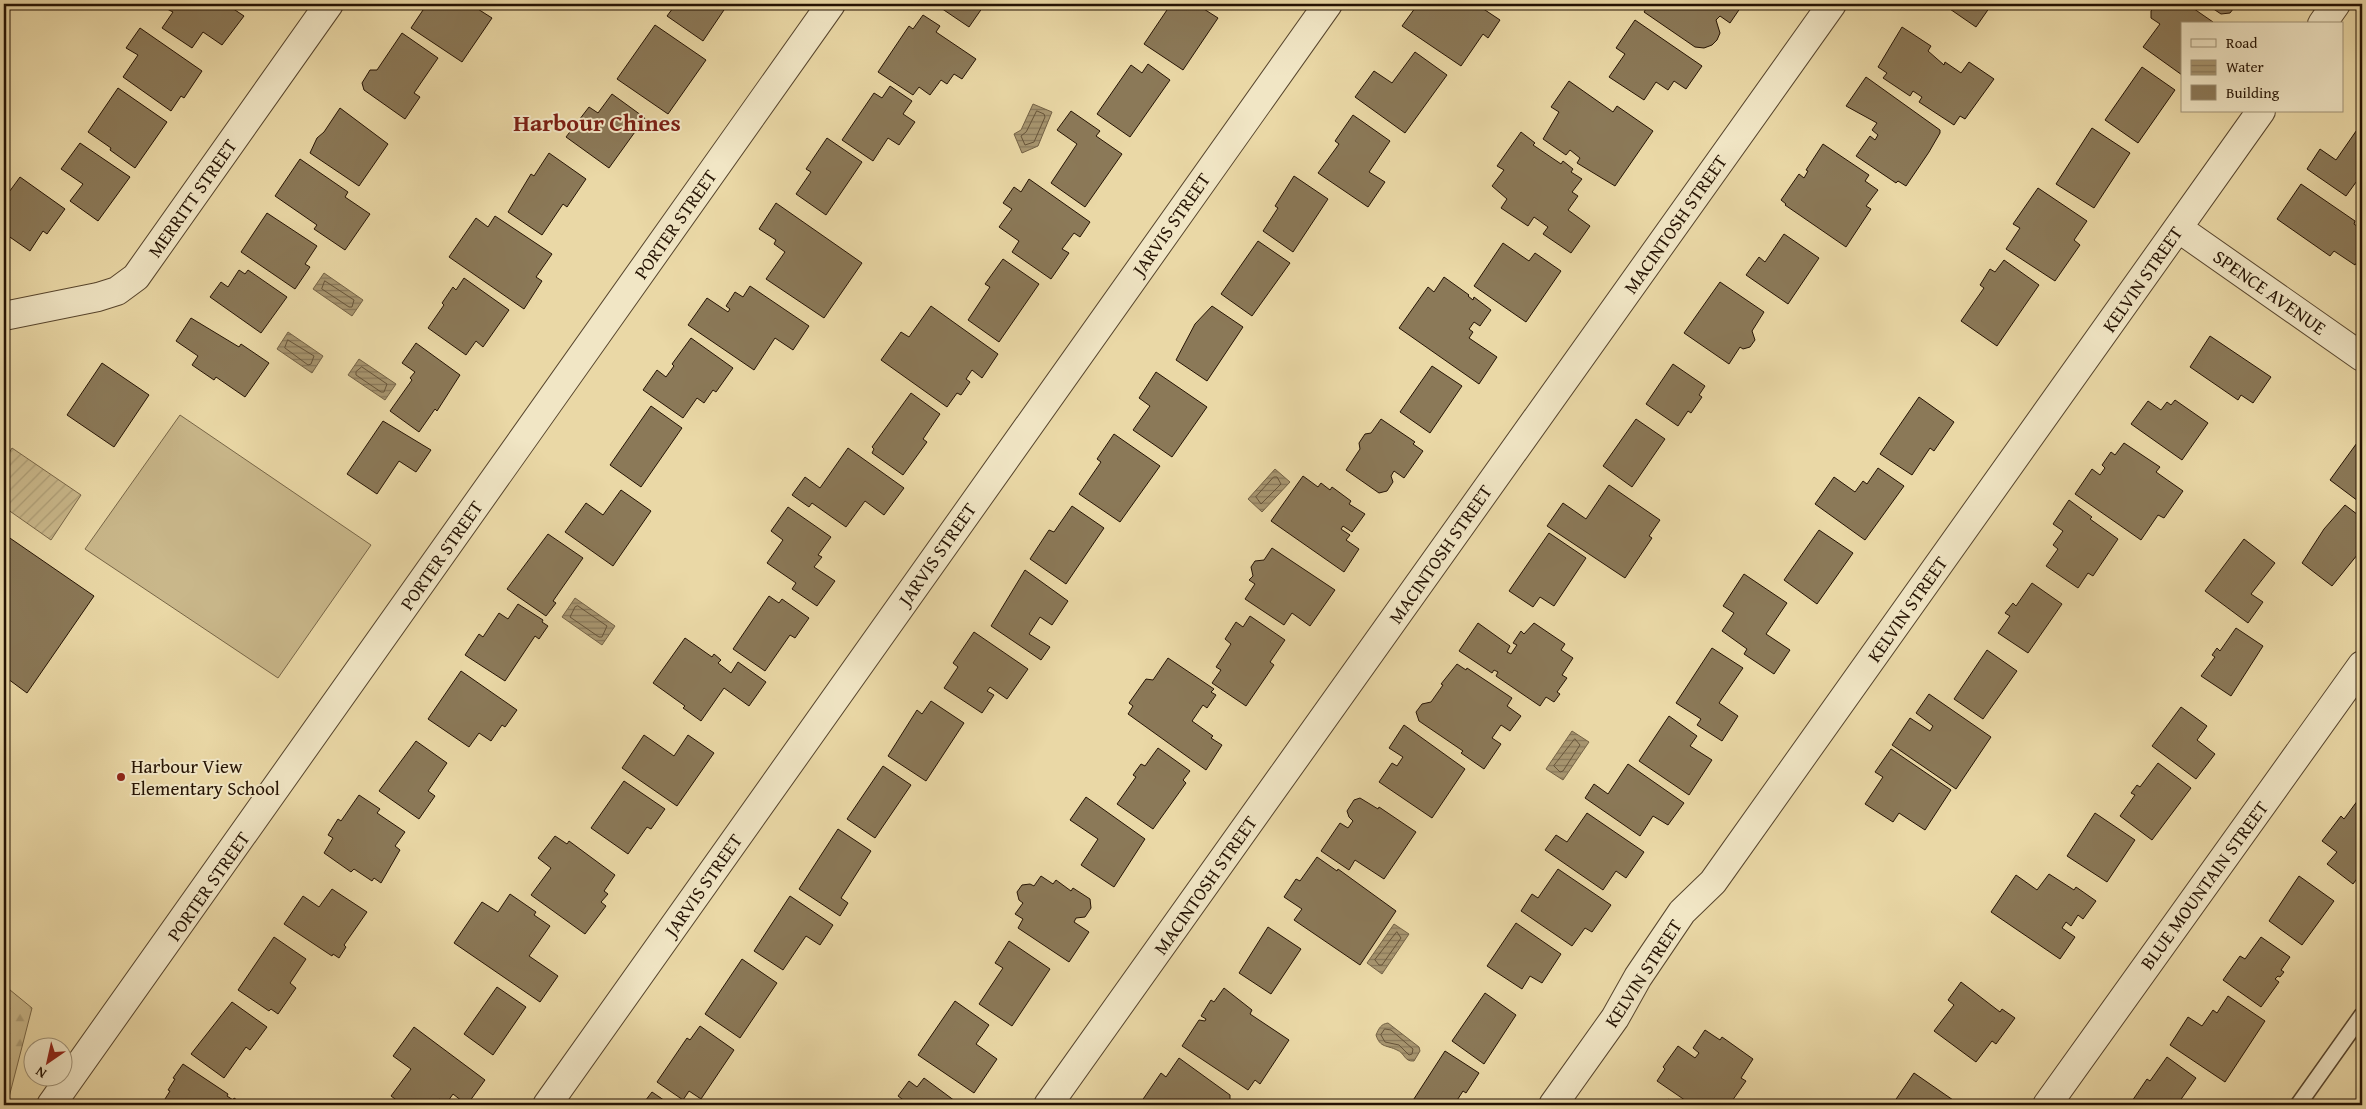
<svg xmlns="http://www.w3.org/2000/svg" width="2366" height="1109" font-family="'Gentium Book Plus',serif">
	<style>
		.grass { fill: #c9b78a; stroke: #776546 }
		.forest { fill: url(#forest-firs); stroke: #776546 }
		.garden { fill: url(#garden-furrows); stroke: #776546 }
		.water { fill: url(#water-rules); stroke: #736144 }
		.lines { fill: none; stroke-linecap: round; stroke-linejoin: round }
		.shore { stroke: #665439; stroke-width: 1 }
		.building { fill: #8b7958; stroke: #251303 }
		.service-casing { stroke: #56442c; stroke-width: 18 }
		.minor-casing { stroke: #56442c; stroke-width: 30 }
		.service { stroke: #f1e6c5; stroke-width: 15 }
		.minor { stroke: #f1e6c5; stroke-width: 28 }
		.poi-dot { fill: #8f2418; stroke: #f1e6c5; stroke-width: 2 }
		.labels { text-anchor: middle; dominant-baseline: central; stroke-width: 4; stroke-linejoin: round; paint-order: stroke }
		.street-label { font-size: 19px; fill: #251303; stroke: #f1e6c5 }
		.poi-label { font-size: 19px; fill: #251303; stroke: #f1e6c5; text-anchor: start }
		.district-label { font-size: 24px; font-weight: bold; fill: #7a1f14; stroke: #f1e6c5 }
	</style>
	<defs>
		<pattern id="forest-firs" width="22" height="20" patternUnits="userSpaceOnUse" patternTransform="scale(1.25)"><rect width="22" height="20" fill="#c9b78a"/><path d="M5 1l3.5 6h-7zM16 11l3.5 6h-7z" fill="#ac9c75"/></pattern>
		<pattern id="garden-furrows" width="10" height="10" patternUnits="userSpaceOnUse" patternTransform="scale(1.25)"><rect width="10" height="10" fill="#c9b78a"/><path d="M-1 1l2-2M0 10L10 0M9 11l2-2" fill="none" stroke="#ac9c75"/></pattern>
		<pattern id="water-rules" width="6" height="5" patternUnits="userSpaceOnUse" patternTransform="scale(1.25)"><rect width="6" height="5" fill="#a7956f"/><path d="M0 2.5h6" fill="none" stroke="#887859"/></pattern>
	</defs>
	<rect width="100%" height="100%" fill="#ead8a6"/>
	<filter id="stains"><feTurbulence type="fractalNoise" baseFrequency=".004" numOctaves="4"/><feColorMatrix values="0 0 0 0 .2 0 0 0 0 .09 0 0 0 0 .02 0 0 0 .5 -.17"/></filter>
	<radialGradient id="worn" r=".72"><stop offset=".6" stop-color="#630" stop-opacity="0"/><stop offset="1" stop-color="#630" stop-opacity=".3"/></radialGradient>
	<path class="grass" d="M180,415l191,130 -93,133 -193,-129z"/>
	<path class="forest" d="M4,985l28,23 -25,97h-3z"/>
	<path class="garden" d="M12,448l69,47 -30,45 -47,-33v-46z"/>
	<path class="water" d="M1033,104l19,8 -14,34 -16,7 -8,-19 7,-4z
		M324,273l39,27 -11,16 -39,-27z
		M288,332l35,24 -11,17 -35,-24z
		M359,359l37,25 -11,16 -37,-25z
		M1275,469l15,13 -28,30 -14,-13z
		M575,598l40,28 -13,19 -40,-28z
		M1572,731l17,11 -26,38 -17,-11z
		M1394,924l15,10 -27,40 -15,-11z
		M1388,1023l31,24 1,4 -6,10c-10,1 -9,-8 -17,-11 -10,-5 -17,-2 -21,-15 3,-7 5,-11 12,-12z"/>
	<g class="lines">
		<path class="shore" d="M1037,111l7,3 1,3 -11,25 -9,3 -4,-9 5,-4z
			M325,281l29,19 -2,7h-3l-27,-18z
			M288,340l26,16 -3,8 -3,1 -23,-17z
			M362,367l25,17 -3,8h-3l-25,-17v-3z
			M1274,477h3l4,7 -20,20 -5,-7z
			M578,606l29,20 -5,11h-3l-29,-20 5,-10z
			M1575,739l5,6 -17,26 -3,1 -6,-6z
			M1397,932l4,6 -19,27h-3l-4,-5z
			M1385,1029l6,1 22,19 -1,5 -3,1 -10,-10 -14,-3 -4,-7z"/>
	</g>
	<path class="building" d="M171,4h55l18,12 -22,29 -19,-13 -11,16 -30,-20 11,-16 -6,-3z
		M427,4l9,4 3,-4h31l22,14 -30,44 -51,-34z
		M676,4h52l-25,37 -36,-25z
		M935,4h50l-16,23z
		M1171,4h25l22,14 -35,52 -39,-26z
		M1418,4h58l24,16 -12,18 -5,-4 -22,32 -59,-40z
		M1649,4h94l-13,19 -10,-7 -4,4 4,13 -3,7 -5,5 -8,3 -9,-1 -51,-35z
		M1950,4h42l-16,23 -29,-20z
		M2157,4h8l4,2 2,-2h16l26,18 -2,2h-29v51l-39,-28 17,-23 -9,-6v-7z
		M2206,4h31l-7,9 -9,1z
		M923,15l17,11 -4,6 40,27 -14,20 -8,-5 -7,10 -6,-4 -11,15 -11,-8 -6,8 -35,-23 31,-46 4,3z
		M1635,20l67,46 -16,23 -12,-8 -6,9 -12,-8 -12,18 -35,-23 16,-23 -9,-6z
		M655,25l51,35 -38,54 -51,-35z
		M1902,27l29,19 -3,5 16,14 1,-3 16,11 8,-11 25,17 -29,40 -5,-3 -6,9 -35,-23 3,-5 -9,-6 -3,5 -27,-18 4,-5 -9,-6z
		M140,28l62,43 -18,27 -3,-2 -10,15 -48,-34 15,-22 -12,-7z
		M402,33l36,25 -24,35 6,4 -15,22 -41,-29 -2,-7 8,-13h7z
		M1415,52l32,23 -42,58 -50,-36 19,-26 18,12z
		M1148,64l22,16 -40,57 -33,-23 34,-49 11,8z
		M2142,67l33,23 -37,53 -33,-23z
		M1866,77l74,53v3l-11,19 -23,34 -8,-5 -2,2 -40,-27 14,-20 5,4 3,-5 -6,-5 5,-7 -31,-17z
		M1569,81l44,31 4,-6 36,25 -38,55 -38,-23 3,-5 -10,-8 -4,5 -23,-16 16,-27 -8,-5z
		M890,86l22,15 -9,13 12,8 -16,23 -11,-7 -15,23 -31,-21 32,-47 8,5z
		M118,88l49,34 -32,46 -25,-18 1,-2 -23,-16z
		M612,94l33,24 -36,50 -43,-31 23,-30 9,6z
		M340,108l48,36 -29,42 -49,-33 7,-15 7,-6z
		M1071,111l29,20 -4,5 26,18 -37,53 -34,-24 26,-39 -20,-14z
		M1353,115l37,26 -21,31 16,10 -17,25 -50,-34 21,-29 -4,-3z
		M2361,124l1,56 -3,-2 -13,18 -39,-27 13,-20 16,11z
		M2092,128l38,25 -36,55 -38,-24z
		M1521,132l14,11 -2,2 28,19 2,-3 10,8 -2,3 11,7 -10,13 6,4 -10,14 22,16 -19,27 -28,-19 5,-7 -14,-10 -6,9 -27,-18 6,-9 -15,-13 12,-16 -7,-4z
		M827,138l35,24 -36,53 -30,-21 15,-22 -5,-3z
		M80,143l50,34 -32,44 -28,-20 13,-17 -22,-15z
		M1823,144l46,31 -4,6 13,9 -12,16 5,3 -25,38 -61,-42 1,-1 -5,-4 18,-26 5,4 4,-7 -2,-1z
		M549,153l37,26 -19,28 -4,-3 -21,31 -34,-23 23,-38 3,2z
		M300,159l48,33 -3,5 25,17 -25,36 -31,-21 3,-4 -42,-29z
		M1294,176l34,23 -35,53 -30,-21 15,-23 -3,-2z
		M20,177l45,32 -18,25 -4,-3 -13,20 -26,-18v-34z
		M1029,179l61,43 -10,15 -6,-4 -12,16 7,4 -18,26 -39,-27 7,-11 -20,-14 13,-18 -9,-6 11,-16 7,5z
		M2301,184l54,37 -1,3 8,6v25l-7,10 -21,-14 -4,5 -53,-37z
		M2038,188l49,33 -13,19 6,5 -25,36 -49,-32 14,-21 -7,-4z
		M776,203l86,60 -38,55 -58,-39 19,-27 -11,-8 2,-4 -17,-11z
		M267,213l50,33 -12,18 5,3 -15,22 -54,-37z
		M495,216l57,38 -16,23 6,4 -18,28 -75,-52 27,-39 12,9z
		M1784,234l35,24 -31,46 -42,-29 13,-18 6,5z
		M1258,241l32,22 -38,53 -31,-22z
		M1503,243l26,18 6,-8 26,18 -35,51 -52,-36z
		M1003,259l36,25 -40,58 -31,-22 22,-33 -5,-3z
		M2004,260l35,25 -42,61 -36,-25 23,-33 -4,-3 10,-16 5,3z
		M239,270l6,4 3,-4 39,27 -26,36 -51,-36 11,-15 7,5z
		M1444,277l25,18 -1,1 5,4 1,-3 17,13 -11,16 -6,-4 -5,7 4,3 -4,6 28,19 -18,27 -80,-56 29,-41 6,5z
		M464,278l45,32 -26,37 -7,-6 -10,14 -38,-27 16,-23 -2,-2 11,-16 3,3z
		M1720,282l44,30 -12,19 3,9 -5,7 -7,2 -3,-2 -11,17 -45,-31z
		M750,286l59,40 -16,24 -18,-12 -21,32 -66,-45 19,-27 21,14 2,-3 -4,-3 9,-14 8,5z
		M931,306l67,48 -16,24 -10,-8 -6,9 4,3 -9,13 -4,-2 -10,14 -66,-47 20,-28 8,5z
		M1212,306l31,21 -36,54 -31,-21 19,-36z
		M191,318l48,29 2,-3 28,19 -24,34 -29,-20 -2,3 -22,-15 6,-9 -22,-15z
		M2210,336l61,41 -18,26 -12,-8 -3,5 -48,-33z
		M691,338l42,30 -17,24 -3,-2 -9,13 -7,-5 -14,20 -40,-28 14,-20 9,7 8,-11 -2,-2z
		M416,343l44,32 -23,36 -2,-2 -16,23 -29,-21 22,-31 -2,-2 5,-6 -13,-9z
		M102,363l47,32 -35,52 -47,-32z
		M1673,364l32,22 -6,9 3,2 -11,16 -3,-2 -10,15 -32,-22z
		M1432,366l30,20 -32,47 -30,-21z
		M1156,372l51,35 -35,50 -39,-27 17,-24 -11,-8z
		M911,393l29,21 -17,25 4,3 -24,33 -31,-22 2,-4 -2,-2z
		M1919,397l35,25 -20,29 -4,-3 -18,27 -32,-21z
		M2175,400l33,23 -26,37 -51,-36 17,-23 13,9 6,-8 4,3z
		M651,406l31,22 -41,59 -31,-22z
		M1381,419l34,23 -2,2 10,7 -19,27 -10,-7 -3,5 2,6 -6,9 -8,2 -33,-23 14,-21 -1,-6 6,-9 6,-1z
		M1636,419l29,20 -33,48 -29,-21z
		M383,421l48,29 -15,22 -17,-11 -22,33 -30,-20z
		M1114,434l46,32 -40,56 -41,-28 22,-32 -4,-3z
		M2362,436v68l-32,-24z
		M2124,443l36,24 -4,5 27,19 -19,27 -6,-3 -17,25 -66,-46 17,-25 8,6 5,-7 -3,-3 9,-13 4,3z
		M848,448l56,40 -20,27 -19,-14 -19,26 -34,-24 -3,4 -17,-12 13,-18 15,11z
		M1878,468l26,18 -39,54 -50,-36 19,-27 21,15 8,-11 4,3z
		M1303,476l15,11 3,-4 9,7 2,-3 19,14 -2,3 16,10 -13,18 -9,-6 -2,3 9,6 -4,5 13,9 -15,23 -73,-51z
		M1609,485l51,35 -11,16 3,2 -27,40 -78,-52 16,-23 23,16z
		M621,490l30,21 -38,55 -48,-34 21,-29 17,12z
		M2069,500l23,17 -2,2 28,20 -25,37 -5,-3 -10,15 -32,-22 12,-17 -5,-4 10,-14 -10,-7z
		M2345,505l17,13v31l-30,37 -30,-23 22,-34z
		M1072,506l32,22 -38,56 -36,-25 19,-29 5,2z
		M788,507l43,30 -13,18 4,2 -8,10 21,14 -18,25 -25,-17 4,-6 -29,-20 16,-23 -12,-9z
		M1819,530l34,23 -36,51 -33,-24z
		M1549,533l37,25 -32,48 -14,-9 -7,10 -24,-16z
		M4,534l90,62 -67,97 -23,-17z
		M548,534l35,24 -30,43 3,2 -10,13 -39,-27z
		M2244,539l31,24 -24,31 12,8 -15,21 -43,-32z
		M1272,548l63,42 -25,36 -18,-13 -8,12 -39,-26 10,-15 -6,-4 4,-4 -2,-9 4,-6 9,-1z
		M1025,570l43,31 -16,24 -12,-8 -11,17 21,13 -9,13 -50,-34z
		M1744,574l43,29 -21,31 24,16 -16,24 -30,-20 3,-5 -25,-18 12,-18 -11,-7z
		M2032,583l30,21 -34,49 -30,-20 12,-17 -5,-3 8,-10 3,3z
		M769,596l10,7 3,-4 27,19 -14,20 -5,-3 -25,36 -32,-22z
		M518,604l25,16 -1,2 6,4 -9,13 -4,-3 -30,45 -40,-26 14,-21 4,3 16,-24 9,6z
		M1250,616l35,24 -15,22 4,3 -28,41 -34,-23 9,-13 -5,-3 15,-23 -6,-5 11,-17 7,5z
		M1478,623l32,23 -3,6 4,2 6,-9 -4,-2 8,-12 3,3 10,-11 31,21 -4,6 12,8 -11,17 5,3 -10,14 3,2 -6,8 -8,-5 -6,9 -44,-30 2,-4 -4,-2 -2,3 -33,-22z
		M2236,628l27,18 -32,50 -30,-20 14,-19 -3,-2 5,-7 3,3z
		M974,632l54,37 -21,30 -17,-12 -3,4 7,4 -12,18 -38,-25 14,-21 -5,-4z
		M685,638l27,19 2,-3 7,6 -3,3 13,10 7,-11 28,20 -17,24 -25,-18 -23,33 -18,-13 2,-2 -32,-23z
		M1712,648l31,20 -24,35 19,13 -16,25 -25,-16 4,-6 -25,-16z
		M1987,650l30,21 -34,48 -29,-20z
		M1168,658l46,31 -3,3 5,3 -9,13 -4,-3 -11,16 21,15 -2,2 11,7 -16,25 -78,-56 5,-8 -4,-3 17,-24 7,1z
		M1457,664l9,6 1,-2 45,30 -5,8 14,10 -11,15 -9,-6 -9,13 9,6 -17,25 -23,-16 2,-2 -44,-30 -3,-9 6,-8 9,-2 12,-17 -2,-1z
		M461,671l56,39 -12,17 -3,-2 -11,16 -12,-8 -10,14 -41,-28z
		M1929,694l62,43 -35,52 -64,-44 18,-27 20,13 3,-5 -17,-13z
		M931,701l33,22 -38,58 -38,-25 29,-46 5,4z
		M2181,707l26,19 -10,14 18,14 -19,25 -44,-33z
		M1669,716l28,20 -7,10 22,14 -23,35 -50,-34z
		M1404,725l61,44 -33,49 -53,-36 13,-19 5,3 6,-9 -14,-9z
		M644,735l30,21 14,-21 26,18 -37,53 -55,-38z
		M416,741l31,22 -19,28 7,5 -16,23 -40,-28z
		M1158,748l32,23 -7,9 3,3 -33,46 -36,-25 19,-27 -3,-2 8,-11 4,2z
		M1891,749l60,41 -26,40 -26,-17 -6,9 -28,-18 18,-27 -8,-5z
		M2158,763l33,25 -39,52 -32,-24 15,-21 -4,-2 6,-8 3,2z
		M1628,764l56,39 -16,22 -15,-9 -13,20 -55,-38 9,-14 14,10z
		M883,766l28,19 -36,53 -28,-19z
		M624,781l41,28 -14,20 -4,-2 -19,27 -37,-26z
		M359,795l21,14 -3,4 28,19 -10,14 5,4 -19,33 -7,-5 -2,3 -18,-12 -3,3 -27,-19 9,-15 -5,-3 10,-16 3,2z
		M1086,797l59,42 -31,48 -33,-22 17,-26 -28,-19z
		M1360,798l18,11 1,-2 37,25 -32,47 -29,-19 -6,10 -28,-19 19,-28 8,5 5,-7 -4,-4 -2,-6 7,-11z
		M2358,800l4,4v68l-9,12 -26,-20 10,-12 -15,-11 19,-25 3,3z
		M1587,813l57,39 -18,26 -10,-7 -13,19 -58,-40 11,-15 11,7z
		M2095,813l40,27 -28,42 -40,-26z
		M838,829l33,22 -30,47 7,5 -8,13 -41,-27z
		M555,836l12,8 2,-3 46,34 -11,16 4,3 -7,8 5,4 -21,28 -54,-39 20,-27 -13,-10z
		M1317,857l20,14 1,-2 58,42 -36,54 -66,-45 8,-11 -18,-12 12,-18 4,2z
		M1558,869l53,36 -19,27 -7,-4 -13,18 -51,-35 11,-17 6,4z
		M2049,874l25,16 2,-3 20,14 -13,18 -5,-4 -7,11 -5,-4 -4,6 13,9 -15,22 -69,-47 25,-37 21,15z
		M1041,876l12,8 3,-4 15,11 2,-3 17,11 1,9 -6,9 -9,1 -2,4 15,10 -20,30 -51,-34 5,-9 -8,-5 8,-11 -4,-3 -2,-8 5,-7 8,-1 4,2z
		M2299,876l35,25 -32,44 -33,-24z
		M332,889l35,23 -23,33 2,2 -7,11 -6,-4 -1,2 -48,-32 19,-28 16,11z
		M510,894l26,18 -2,3 16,11 -21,30 29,20 -18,26 -86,-59 28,-41 16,10z
		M790,896l43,29 -13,20 -14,-9 -23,34 -29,-19z
		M1516,923l45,31 -19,29 -12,-7 -8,13 -35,-23z
		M1268,927l33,22 -30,45 -32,-21z
		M274,937l32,22 -16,24 6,5 -18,26 -7,-5 -2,2 -31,-21z
		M2261,937l29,20 -9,13 3,2 -4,5 -2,-1 -3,3 4,3 -18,25 -38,-27 17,-24 5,3z
		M1009,941l41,28 -38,57 -33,-22 24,-36 -8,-5z
		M742,959l35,24 -37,55 -35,-24z
		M1961,982l39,30 2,-3 13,9 -19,26 -4,-3 -16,21 -42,-31 20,-26 -6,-5z
		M497,987l29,20 -33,48 -29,-21z
		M1224,988l28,22 -2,4 39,26 -29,44 -5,-4 -7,10 -66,-44 17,-26 6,1 1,-2 -5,-3 10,-16 3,2z
		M1485,993l31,22 -32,49 -32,-23z
		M2228,996l37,25 -40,61 -55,-37 18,-28 14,9 11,-16 4,3z
		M955,1001l34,24 -13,19 21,15 -23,34 -56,-38z
		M232,1002l35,25 -17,23 -4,-3 -22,31 -33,-24z
		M700,1026l34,24 -33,49 -12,-8 -6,9 -26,-18 30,-44 3,2z
		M414,1027l71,53 -18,25 -14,-11 -7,10 -7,-5 -5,6h-31l-12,-9 20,-27 -18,-13z
		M1705,1030l15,10 2,-3 31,22 -12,19 5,3 -14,20 5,4h-45l-35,-24 8,-12 -2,-2 15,-21 17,12 4,-5 -6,-5z
		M1445,1051l34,22 -13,20 -3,-2 -9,14h-44z
		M2167,1057l29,21 -19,27 -47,-1 17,-25 3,2z
		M1179,1058l51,37v4l4,4 -2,2h-93l22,-32 5,4z
		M183,1064l45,30 -1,2 6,4 1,-2 11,7h-80l3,-4 -3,-2 5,-8 -2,-1 7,-11 -2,-1z
		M1914,1073l39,27 -4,5h-57z
		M924,1078l35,26v1h-55l2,-3 -8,-6 11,-15 8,6z
		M652,1092l19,13h-29z
		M1664,1099l2,2 2,-2 9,6h-17z"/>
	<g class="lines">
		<g class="service-casing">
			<path id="service" d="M2298,1105l64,-90"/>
		</g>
		<g class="minor-casing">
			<path id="minor" d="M2322,24l14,-20
				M2178,228l184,129
				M4,316l94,-19 19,-6 19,-14 193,-273
				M51,1105l780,-1101
				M547,1105l781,-1101
				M1048,1105l784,-1101
				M1553,1105l62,-87 23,-41 44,-65 31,-30 548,-771
				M2047,1105l315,-440"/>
		</g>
		<use href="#service" class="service"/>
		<use href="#minor" class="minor"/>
	</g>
	<circle class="poi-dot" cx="121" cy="777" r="5"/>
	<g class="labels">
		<g class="street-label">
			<text transform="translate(192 198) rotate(-55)">MERRITT STREET</text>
			<text transform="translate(675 224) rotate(-55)">PORTER STREET</text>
			<text transform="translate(1171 224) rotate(-55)">JARVIS STREET</text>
			<text transform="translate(1675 224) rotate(-55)">MACINTOSH STREET</text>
			<text transform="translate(2142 279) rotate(-55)">KELVIN STREET</text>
			<text transform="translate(2270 292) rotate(35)">SPENCE AVENUE</text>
			<text transform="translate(937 554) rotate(-55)">JARVIS STREET</text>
			<text transform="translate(1440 554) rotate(-55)">MACINTOSH STREET</text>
			<text transform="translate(441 555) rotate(-55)">PORTER STREET</text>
			<text transform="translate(1907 609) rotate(-55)">KELVIN STREET</text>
			<text transform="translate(703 885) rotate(-55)">JARVIS STREET</text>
			<text transform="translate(1205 885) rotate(-55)">MACINTOSH STREET</text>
			<text transform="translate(2204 885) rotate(-54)">BLUE MOUNTAIN STREET</text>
			<text transform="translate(208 886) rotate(-55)">PORTER STREET</text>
			<text transform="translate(1643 973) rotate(-57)">KELVIN STREET</text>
		</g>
		<g class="poi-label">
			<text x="131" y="766">Harbour View<tspan x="131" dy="22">Elementary School</tspan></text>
		</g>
		<g class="district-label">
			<text x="597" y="122">Harbour Chines</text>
		</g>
	</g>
	<rect width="2366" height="1109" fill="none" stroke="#ead8a6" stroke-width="20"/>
	<rect x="5" y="5" width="2356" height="1099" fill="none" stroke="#251303" stroke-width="2.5"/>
	<rect x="10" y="10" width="2346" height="1089" fill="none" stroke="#251303"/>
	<rect x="2181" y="22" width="162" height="90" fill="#f1e6c5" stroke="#9f9277"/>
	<rect x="2191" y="39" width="25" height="8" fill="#f1e6c5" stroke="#9f9277"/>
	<text x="2226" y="48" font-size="15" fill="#251303">Road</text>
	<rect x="2191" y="60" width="25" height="15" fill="url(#water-rules)" stroke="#9f9277"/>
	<text x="2226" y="72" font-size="15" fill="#251303">Water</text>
	<rect x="2191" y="85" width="25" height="15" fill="#8b7958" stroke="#9f9277"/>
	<text x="2226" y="98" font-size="15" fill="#251303">Building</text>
	<g transform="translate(48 1062) rotate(214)"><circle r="24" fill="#f1e6c5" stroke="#9f9277"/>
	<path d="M0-4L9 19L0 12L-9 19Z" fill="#8f2418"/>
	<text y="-8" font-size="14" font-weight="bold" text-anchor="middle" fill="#251303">N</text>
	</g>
	<rect width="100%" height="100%" filter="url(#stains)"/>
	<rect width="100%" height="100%" fill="url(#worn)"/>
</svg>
